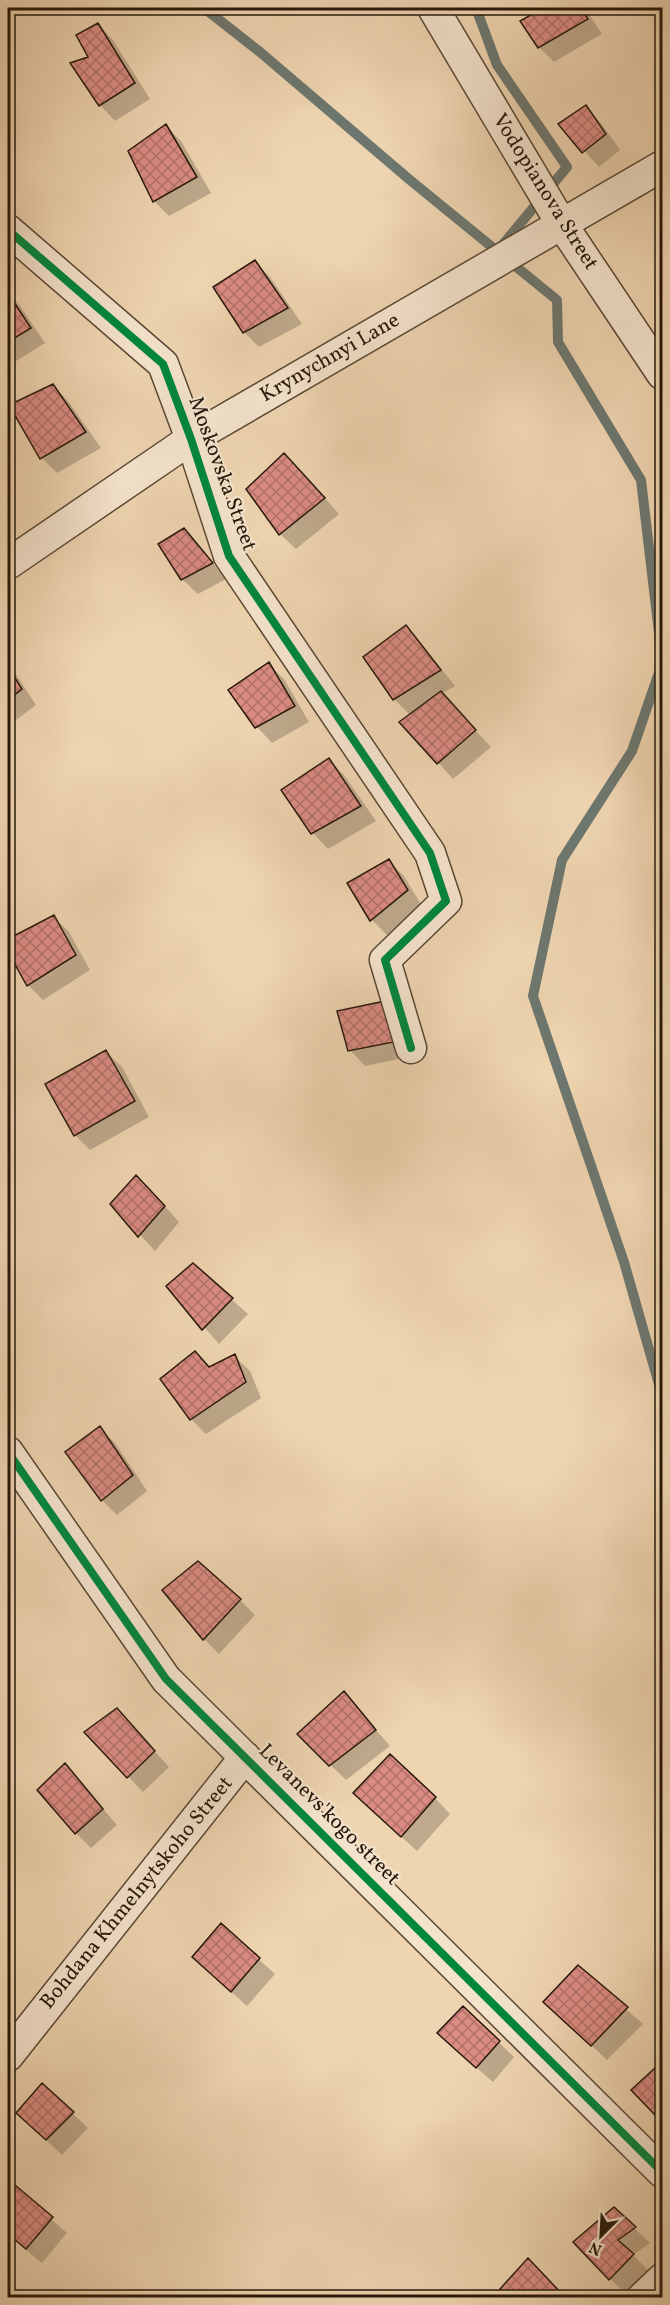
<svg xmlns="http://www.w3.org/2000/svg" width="670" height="2305" font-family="Vollkorn,serif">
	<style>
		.shadow { fill: #0003 }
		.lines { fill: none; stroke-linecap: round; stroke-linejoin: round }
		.stream { stroke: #6d776f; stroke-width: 10 }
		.building { fill: url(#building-cross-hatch); stroke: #27180b; stroke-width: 1.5 }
		.minor-casing { stroke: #594734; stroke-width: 33 }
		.minor { stroke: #f4e3cc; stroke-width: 30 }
		.cycleway-casing { stroke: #f4e3cc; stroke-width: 11 }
		.cycleway { stroke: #00873e; stroke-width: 8 }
		.labels { text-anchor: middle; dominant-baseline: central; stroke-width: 4.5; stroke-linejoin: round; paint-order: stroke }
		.street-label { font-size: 21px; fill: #27180b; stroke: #f4e3cc }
	</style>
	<defs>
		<pattern id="building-cross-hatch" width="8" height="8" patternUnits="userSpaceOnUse" patternTransform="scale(1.5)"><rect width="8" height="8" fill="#db8c83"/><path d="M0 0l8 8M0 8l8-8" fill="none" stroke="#b27169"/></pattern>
	</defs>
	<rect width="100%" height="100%" fill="#eed4b0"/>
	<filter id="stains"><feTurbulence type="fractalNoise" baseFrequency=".00333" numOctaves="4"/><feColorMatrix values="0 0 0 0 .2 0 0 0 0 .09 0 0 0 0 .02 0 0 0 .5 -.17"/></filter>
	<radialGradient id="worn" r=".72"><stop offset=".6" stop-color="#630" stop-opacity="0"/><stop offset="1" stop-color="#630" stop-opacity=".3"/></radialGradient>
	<path class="shadow" d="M546,8h39l17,26 -48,28 -15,-15 -16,-25z
		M98,24l15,16 37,59 -35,22 -15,-16 -10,-47z
		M586,107l15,16 19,27 -21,17 -38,-42z
		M166,126l15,15 30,52 -42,23 -15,-15z
		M255,262l15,15 32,47 -43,23 -15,-15z
		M8,292l10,11 27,40 -37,23z
		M53,386l15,15 33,47 -44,25 -15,-15z
		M300,470l39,44 -43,35 -16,-15 -32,-45z
		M184,529l42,50 -28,15 -16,-15z
		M406,627l15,16 34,43 -14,8 50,53 -38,32 -51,-57 9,-6 -17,-17z
		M8,662l28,43 -28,21z
		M268,664l16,15 25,43 -37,21 -15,-16 -26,-36z
		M329,760l15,15 32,46 -48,28 -15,-16 -29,-43z
		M388,861l16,15 18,30 -35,29 -15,-15z
		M53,916l16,16 21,38 -47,30 -15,-15 -20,-36v-8z
		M389,1002l24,54 -48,10 -15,-16z
		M106,1052l16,15 27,50 -59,33 -15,-15z
		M152,1192l27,30 -24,29 -43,-47z
		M193,1265l55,49 -29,30 -51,-58z
		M234,1356l16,15 11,27 -55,36 -15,-15 19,-51z
		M99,1428l16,15 32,48 -30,24 -15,-15z
		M240,1600l15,15 -36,39 -15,-15z
		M344,1693l46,53 -44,34 -47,-46z
		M117,1710l52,57 -26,25 -56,-59z
		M65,1765l52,60 -26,23 -15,-15z
		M435,1798l15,16 -33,37 -47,-43z
		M221,1925l54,49 -28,32 -38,-34z
		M578,1967l65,57 -36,36 -46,-43z
		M463,2008l51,49 -21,25 -39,-34z
		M657,2068l5,6v47l-29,-31z
		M42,2085l46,43 -26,27 -29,-27z
		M10,2183l57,50 -25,30 -34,-28v-50z
		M614,2209l36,34 -17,12 15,15 -23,24 -50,-52z"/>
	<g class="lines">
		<path class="stream" d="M204,8l56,44 150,128 147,120 1,42 83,138 21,178
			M476,8l21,57 70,102 -67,81
			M662,664l-30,87 -70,109 -29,136 91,266 38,133"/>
	</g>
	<path class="building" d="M543,8h38l7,11 -50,29 -18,-27z
		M98,23l37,60 -36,23 -29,-43 18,-6 -12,-22z
		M586,105l20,29 -24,19 -24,-29z
		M166,124l31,53 -44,25 -25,-51z
		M255,260l33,48 -45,25 -30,-46z
		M8,293l23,35 -23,14z
		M53,384l33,48 -46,27 -31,-54z
		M284,453l41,45 -46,37 -33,-46z
		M184,528l29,35 -32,17 -23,-36z
		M406,625l35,45 -48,30 -30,-43z
		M269,662l26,44 -40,22 -27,-38z
		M8,667l14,22 -14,11z
		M441,691l35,39 -39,34 -38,-42z
		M329,758l32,48 -50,28 -30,-44z
		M389,859l19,31 -38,31 -23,-38z
		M54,915l22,40 -49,31 -19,-34v-13z
		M390,1000l9,41 -51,10 -11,-40z
		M106,1050l29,51 -61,35 -29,-52z
		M136,1175l29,31 -27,31 -28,-33z
		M193,1263l40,35 -31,32 -36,-44z
		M195,1351l14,16 26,-13 11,28 -56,38 -30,-41z
		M100,1426l33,49 -32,26 -36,-49z
		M198,1561l43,38 -38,41 -41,-50z
		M344,1691l32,39 -47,36 -32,-32z
		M117,1708l38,43 -28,27 -43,-46z
		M390,1754l46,43 -35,40 -48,-44z
		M65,1763l38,46 -28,25 -38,-44z
		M221,1923l39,35 -29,34 -39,-35z
		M578,1965l50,42 -37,39 -48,-44z
		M463,2006l37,35 -24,27 -39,-35z
		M657,2066l5,6v38l-5,7 -26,-27z
		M42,2083l32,29 -28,28 -30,-27z
		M9,2180l44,37 -27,32 -18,-15v-51z
		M614,2207l22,20 -18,13 16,14 -25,26 -36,-38z
		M528,2258l36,38 -1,2h-55l-8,-9z"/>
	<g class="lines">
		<g class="minor-casing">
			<path id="minor" d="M433,8l128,215 101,151
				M8,230l155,134 28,75 38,117 201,297 16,48 -61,59 26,88
				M8,564l183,-125 471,-273
				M8,1452l158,227 496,493
				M8,2056l237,-299
				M642,2298l20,-19"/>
		</g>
		<use href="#minor" class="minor"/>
		<g class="cycleway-casing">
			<path id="cycleway" d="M8,230l155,134 28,75 38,117 201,297 16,48 -61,59 26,88
				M8,1452l158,227 496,493"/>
		</g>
		<use href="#cycleway" class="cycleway"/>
	</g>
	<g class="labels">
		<g class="street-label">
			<text transform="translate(545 192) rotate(58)">Vodopianova Street</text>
			<text transform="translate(330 358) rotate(-30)">Krynychnyi Lane</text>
			<text transform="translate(222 474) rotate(70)">Moskovska Street</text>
			<text transform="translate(329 1815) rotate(45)">Levanevs'kogo street</text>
			<text transform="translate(137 1893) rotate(-51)">Bohdana Khmelnytskoho Street</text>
		</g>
	</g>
	<rect width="670" height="2305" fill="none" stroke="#eed4b0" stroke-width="30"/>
	<rect x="9" y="9" width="652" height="2287" fill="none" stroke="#27180b" stroke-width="3"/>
	<rect x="15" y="15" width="640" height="2275" fill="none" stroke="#27180b" stroke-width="1.5"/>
	<g transform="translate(601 2236) rotate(204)" stroke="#f4e3cc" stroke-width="4.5" paint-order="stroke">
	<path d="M0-4.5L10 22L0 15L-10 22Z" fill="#27180b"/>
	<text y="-9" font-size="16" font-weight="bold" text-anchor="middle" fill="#27180b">N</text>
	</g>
	<rect width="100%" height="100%" filter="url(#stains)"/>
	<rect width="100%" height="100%" fill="url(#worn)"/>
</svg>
